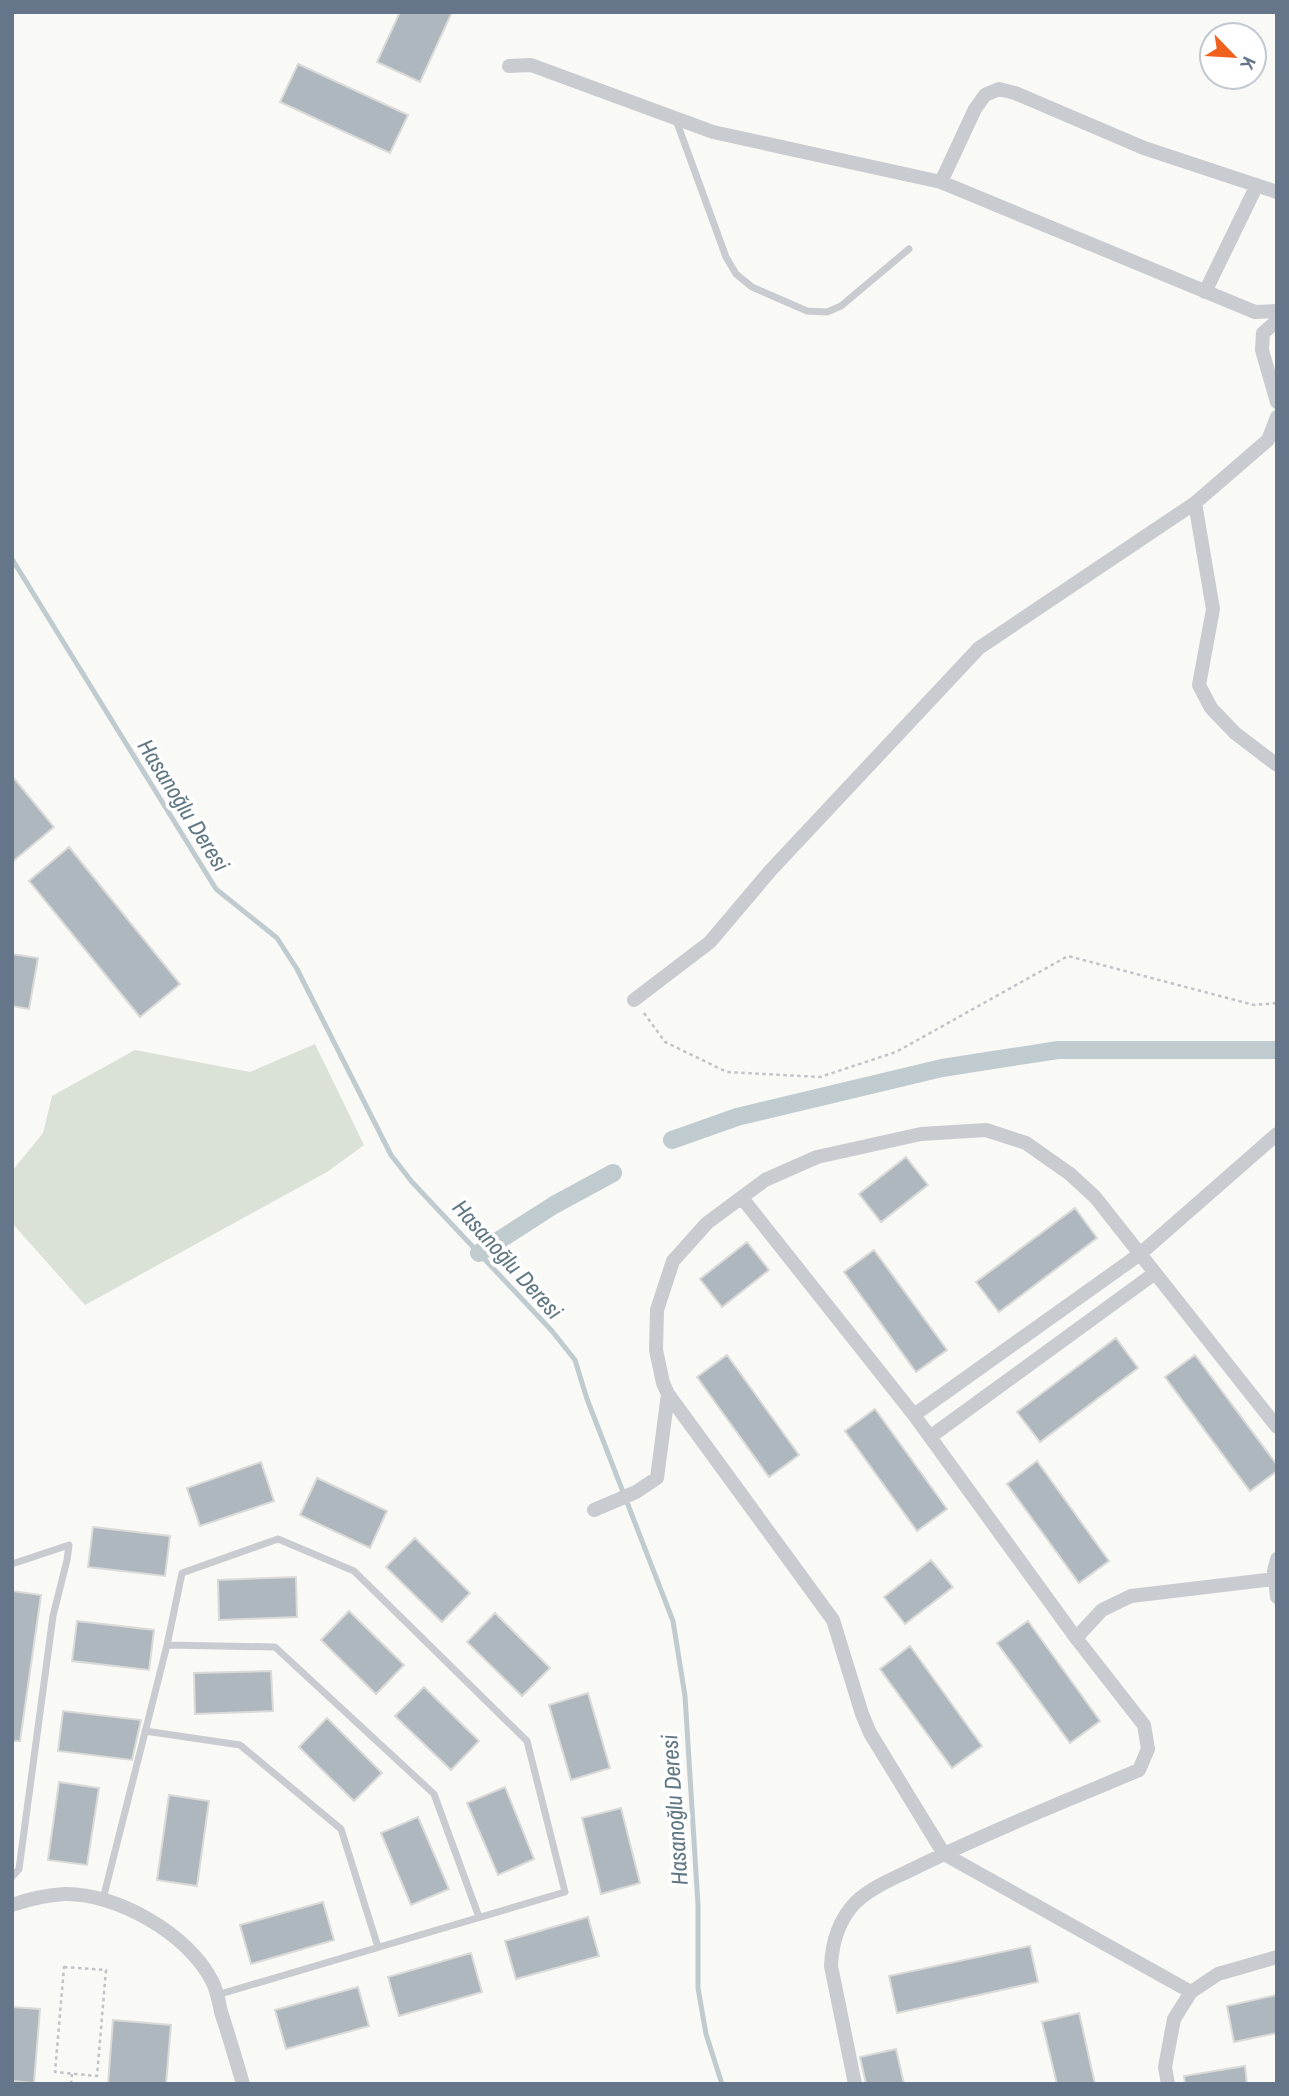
<svg xmlns="http://www.w3.org/2000/svg" width="1289" height="2096" font-family="'Archivo Narrow',sans-serif">
	<style>
		.green { fill: #dae1d7 }
		.lines { fill: none; stroke-linecap: round; stroke-linejoin: round }
		.stream { stroke: #c0cbd0; stroke-width: 5 }
		.canal { stroke: #c0cbd0; stroke-width: 18 }
		.building { fill: #aeb6be; stroke: #dadbd8; stroke-width: 2 }
		.path { stroke: #c1c3c6; stroke-width: 2.5; stroke-dasharray: 3.5 3.5; stroke-linecap: butt }
		.service { stroke: #c8ccd0; stroke-width: 7 }
		.minor { stroke: #c8ccd0; stroke-width: 14 }
		.labels { text-anchor: middle; dominant-baseline: central; stroke-width: 7; stroke-linejoin: round; paint-order: stroke }
		.water-label { font-size: 23px; font-style: italic; fill: #617884; stroke: #fff }
	</style>
	<rect width="100%" height="100%" fill="#f9f9f6"/>
	<path class="green" d="M315,1044l49,101 -37,27 -242,133 -73,-82v-52l31,-38 9,-37 83,-46 115,22z"/>
	<g class="lines">
		<path class="stream" d="M12,559l204,330 61,49 20,31 94,186 21,27 140,149 23,29 12,39 86,222 12,75 13,209v83l8,46 16,50"/>
		<path class="canal" d="M672,1140l65,-23 205,-49 116,-18h219
			M479,1253l75,-48 59,-32"/>
	</g>
	<path class="building" d="M400,12h52l-32,70 -43,-20z
		M298,64l110,51 -18,38 -110,-51z
		M12,776l42,51 -42,35z
		M69,847l111,137 -40,33 -111,-136z
		M12,954l26,4 -9,51 -17,-3z
		M906,1157l22,28 -47,37 -22,-28z
		M1075,1208l22,30 -98,74 -23,-30z
		M747,1242l22,28 -47,37 -22,-28z
		M874,1250l73,100 -31,22 -72,-100z
		M1116,1338l22,30 -98,74 -23,-30z
		M727,1355l72,100 -30,22 -72,-100z
		M1195,1355l82,110v6l-27,20 -85,-114z
		M875,1409l72,100 -30,22 -72,-100z
		M1037,1461l72,100 -30,22 -72,-99z
		M261,1462l13,39 -74,25 -13,-38z
		M317,1478l70,33 -17,37 -70,-33z
		M93,1527l77,9 -5,40 -77,-9z
		M415,1538l55,55 -28,29 -56,-55z
		M931,1560l22,27 -48,37 -21,-27z
		M296,1577l1,40 -78,3 -1,-40z
		M12,1591l29,4 -21,146h-8z
		M349,1611l55,54 -28,29 -55,-54z
		M495,1613l55,55 -28,28 -55,-54z
		M77,1621l77,9 -5,40 -77,-9z
		M1028,1621l72,100 -30,22 -73,-100z
		M910,1646l72,100 -30,22 -72,-99z
		M271,1671l2,40 -78,3 -1,-41z
		M424,1687l55,54 -28,29 -56,-54z
		M588,1693l22,75 -39,12 -22,-75z
		M63,1711l78,9 -9,40 -74,-9z
		M327,1718l55,55 -28,28 -55,-54z
		M59,1782l40,6 -12,77 -39,-5z
		M505,1787l29,72 -36,16 -31,-72z
		M169,1795l40,6 -12,85 -40,-6z
		M621,1808l19,75 -39,11 -19,-76z
		M418,1817l31,72 -38,16 -30,-72z
		M323,1902l11,38 -83,24 -11,-39z
		M588,1917l11,39 -83,23 -11,-38z
		M1030,1946l8,36 -141,31 -8,-37z
		M471,1953l11,39 -83,24 -11,-39z
		M358,1987l11,39 -83,23 -11,-39z
		M1277,1995v38l-43,9 -7,-36z
		M12,2007l28,2 -6,74 -22,-2z
		M1079,2013l16,71h-38l-15,-62z
		M113,2020l58,5 -5,59h-58z
		M896,2049l8,35h-38l-6,-27z
		M1245,2066l2,18h-62l-1,-8z"/>
	<g class="lines">
		<path class="path" d="M644,1013l21,29 62,30 93,5 76,-25 172,-96 186,49 23,-2
			M64,1967l42,3 -9,106 -42,-4z
			M71,2084l1,-10"/>
		<path class="service" d="M676,120l50,137 10,17 16,13 55,24 20,1 14,-6 68,-57
			M12,1564l57,-19 -2,15 -14,56 -34,253 -7,8
			M167,1645l108,2 159,147 45,123
			M145,1731l95,14 101,84 37,118
			M103,1899l64,-254 15,-72 96,-34 76,32 173,170 38,151 -348,103"/>
		<path class="minor" d="M509,66l22,-1 182,67 228,50 314,130 22,-1
			M941,182l34,-73 10,-14 14,-6 16,4 129,55 133,44
			M1205,292l52,-107
			M1277,321l-14,12 -1,17 15,52
			M1195,503l18,106 -14,76 12,23 24,25 42,32
			M634,1000l76,-58 60,-71 209,-223 216,-145 73,-63 9,-23
			M742,1198l172,217 162,223 68,87 4,24 -9,21c-75,32 -152,62 -224,98 -20,10 -44,19 -60,35 -16,17 -23,40 -24,63l24,118
			M914,1415l226,-161 137,-120
			M930,1437l225,-164
			M594,1510l42,-18 21,-14 11,-84
			M1277,1559l-3,12 3,26
			M1076,1638l26,-28 29,-14 143,-17
			M12,1905c17,-6 35,-10 53,-11 51,-1 124,40 147,87 5,9 7,21 9,31 8,24 15,48 22,72
			M1191,1992l-247,-138 -74,-121 -8,-19 -29,-94 -165,-226 -5,-11 -7,-33 1,-40 16,-49 34,-38 58,-43 52,-23 104,-23 65,-4 40,13 44,31 25,23 182,230
			M1168,2084l-3,-17 9,-48 17,-27 27,-18 59,-17"/>
	</g>
	<g class="labels">
		<g class="water-label">
			<text transform="translate(184 805) rotate(58)">Hasanoğlu Deresi</text>
			<text transform="translate(508 1259) rotate(48)">Hasanoğlu Deresi</text>
			<text transform="translate(674 1810) rotate(-94)">Hasanoğlu Deresi</text>
		</g>
	</g>
	<rect width="1289" height="2096" fill="none" stroke="#65768a" stroke-width="28"/>
	<g transform="translate(1233 56) rotate(115)"><circle r="33" fill="#ffffff" stroke="#c1c8d0" stroke-width="2"/>
	<path d="M0-5L12 26L0 18L-12 26Z" fill="#f1611e"/>
	<text y="-10" font-size="19" font-weight="bold" text-anchor="middle" fill="#65768a">K</text>
	</g>
</svg>
